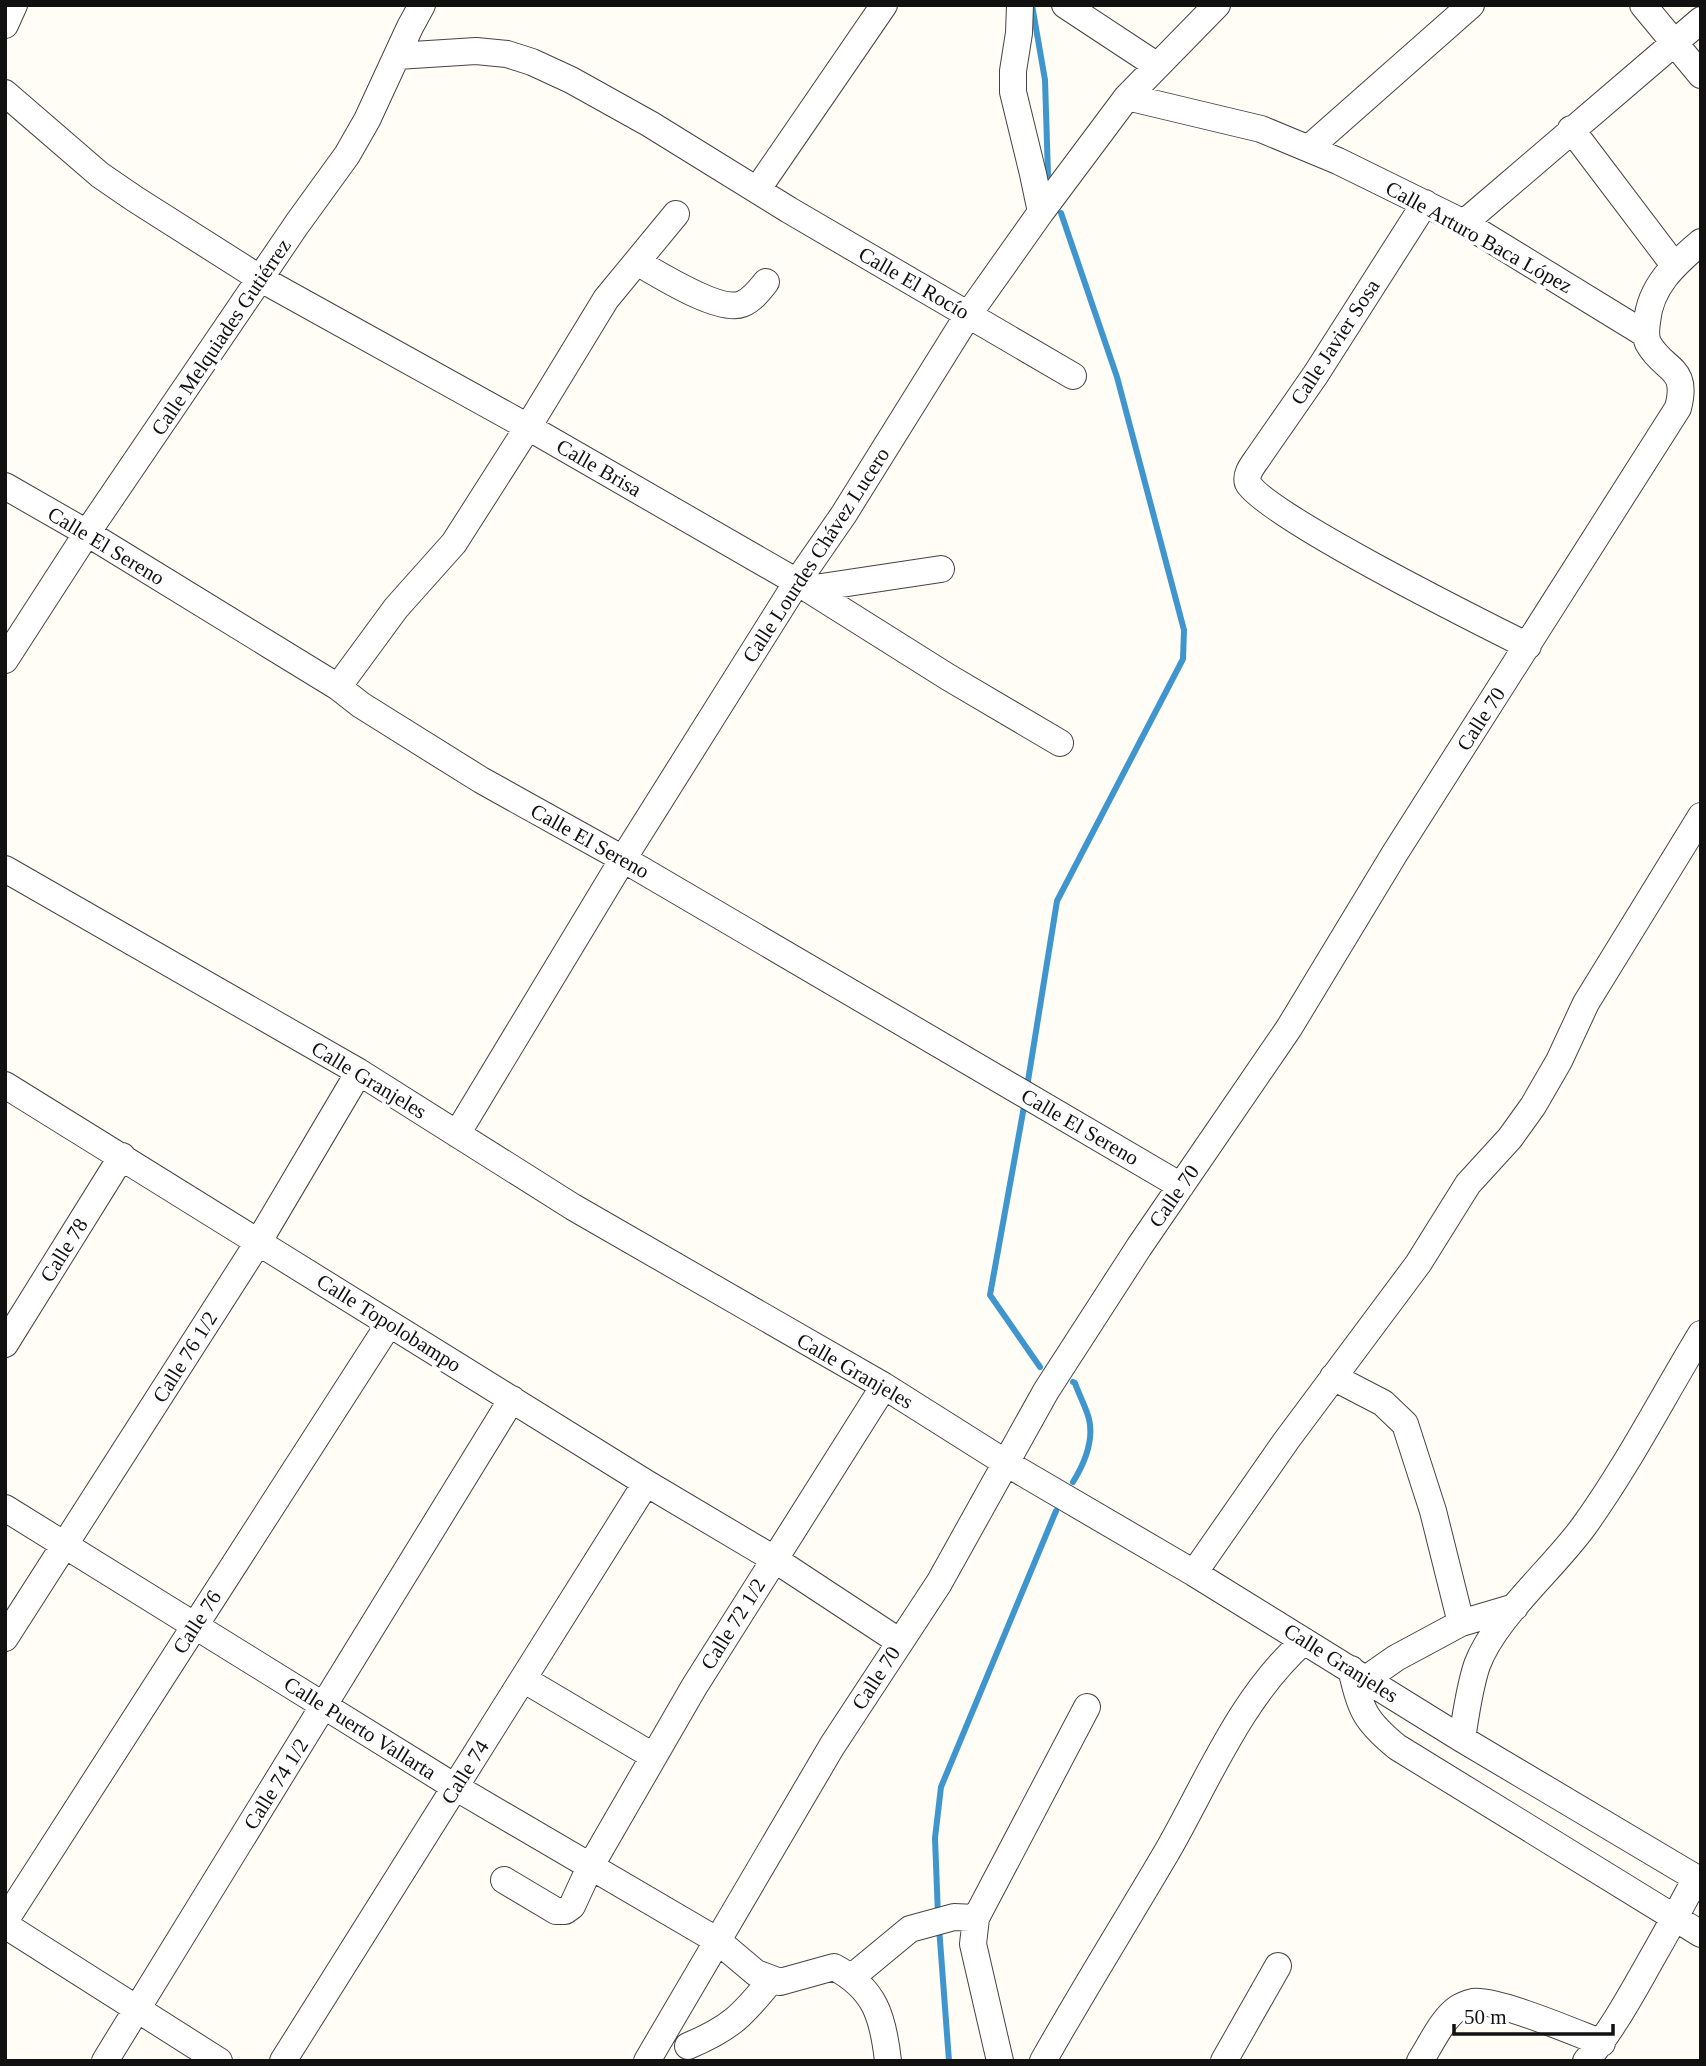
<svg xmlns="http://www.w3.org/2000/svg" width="1706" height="2066" font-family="'Times New Roman',serif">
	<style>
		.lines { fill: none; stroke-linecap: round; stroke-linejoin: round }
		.stream { stroke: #3f96cf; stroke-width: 6 }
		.minor-casing { stroke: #444; stroke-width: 28 }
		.minor { stroke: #fff; stroke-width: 26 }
		.labels { text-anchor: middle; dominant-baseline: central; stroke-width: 7; stroke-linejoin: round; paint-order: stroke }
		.street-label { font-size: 21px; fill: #111; stroke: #fff }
	</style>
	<rect width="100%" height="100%" fill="#fffdf5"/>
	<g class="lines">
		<path class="stream" d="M1032,5l13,75 3,95
			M1027,1087l30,-186 126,-242 1,-29 -67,-253 -56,-164
			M1025,1101l-35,194 50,72
			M1073,1382l2,1c4,12 11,24 14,36 5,21 -5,45 -16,63
			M938,1916l-3,-78 6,-51 115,-276
			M939,1927l10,134"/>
		<g class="minor-casing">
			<path id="minor" d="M1020,5l-1,28 -6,38v21l20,82 8,38
				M1065,5l91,60
				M1643,5l58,70
				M5,25l9,-20
				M397,56l79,-5 31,3 25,8 39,18 79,44 139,86 284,166
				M5,93l95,82 35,24 126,80 267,148 269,155 151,95 112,66
				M1127,97l134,32 77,32 126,62 181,111
				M1571,129l103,136
				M1309,148l162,-143
				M757,190l127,-185
				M1425,203l-109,171 -59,85c-5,7 -12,16 -9,24 9,28 240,143 280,163
				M1464,223l237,-203
				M637,262c21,12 82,51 105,42 10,-4 17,-13 24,-22
				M5,486l82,47 251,154 23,18 120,75 142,79 558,327
				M808,589l133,-20
				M5,660l82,-127 210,-309 50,-69 20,-35 43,-93 12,-22
				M338,687l58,-79 58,-65 74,-116 78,-128 70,-85
				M5,869l354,203 214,135 311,179 122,77 188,110 268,166 239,142
				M5,1085l641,398 128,76 126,83
				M457,1134l166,-275 174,-277 47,-68 124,-199 73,-103 86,-115 90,-92
				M5,1344l117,-188
				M1333,1377l50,26 22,21 28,87 28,112 54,-16
				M5,1508l450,279 263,154 38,32 24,9 54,-15c41,22 49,49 54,94
				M1194,1573l92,-132 132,-177 50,-80 42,-46 23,-32 26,-45 27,-58 115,-187
				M5,1638l254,-397 100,-169
				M1351,1669c10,41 13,51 46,78l304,187
				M523,1679l130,77
				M1366,1679l30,-21 65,-35
				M1462,1739c4,-25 7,-50 15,-74 18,-48 76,-96 107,-139 44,-61 78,-128 117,-192
				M504,1880l52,31h9l7,-5 18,-39 104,-180 190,-301
				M5,1921l384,-597
				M5,1925l214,136
				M852,1977l58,-48 44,-12 22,1
				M688,2046c43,-18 55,-31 84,-67
				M105,2061l407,-662
				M283,2061l363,-578
				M647,2061l185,-315 107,-163 107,-192 93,-144 150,-219 106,-175 283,-445c11,-42 -14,-36 -30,-65 -3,-7 -2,-14 -1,-21 3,-36 28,-58 54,-80
				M1000,2061l-27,-117 3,-26 111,-211
				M1043,2061c40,-71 84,-141 125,-211 41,-72 73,-153 136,-209
				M1224,2061l54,-95
				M1420,2061c11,-17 22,-42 38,-53 3,-2 11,-5 15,-6 24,-3 103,31 129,41
				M1586,2061c23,-27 40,-57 57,-87 18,-32 36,-63 53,-96"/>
		</g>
		<use href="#minor" class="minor"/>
	</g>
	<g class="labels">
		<g class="street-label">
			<text transform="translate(1479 237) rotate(29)">Calle Arturo Baca López</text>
			<text transform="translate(914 283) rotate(30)">Calle El Rocío</text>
			<text transform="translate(221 337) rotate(-56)">Calle Melquiades Gutiérrez</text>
			<text transform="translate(1335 342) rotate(-57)">Calle Javier Sosa</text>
			<text transform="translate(599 468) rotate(30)">Calle Brisa</text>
			<text transform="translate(106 546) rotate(31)">Calle El Sereno</text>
			<text transform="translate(816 555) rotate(-57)">Calle Lourdes Chávez Lucero</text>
			<text transform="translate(1481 719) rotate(-57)">Calle 70</text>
			<text transform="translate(590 841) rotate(29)">Calle El Sereno</text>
			<text transform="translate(369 1080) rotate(31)">Calle Granjeles</text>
			<text transform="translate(1080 1127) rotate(30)">Calle El Sereno</text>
			<text transform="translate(1174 1196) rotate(-55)">Calle 70</text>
			<text transform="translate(64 1250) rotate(-58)">Calle 78</text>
			<text transform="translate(389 1323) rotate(32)">Calle Topolobampo</text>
			<text transform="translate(185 1357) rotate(-58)">Calle 76 1/2</text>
			<text transform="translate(855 1371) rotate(30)">Calle Granjeles</text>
			<text transform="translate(197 1622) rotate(-57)">Calle 76</text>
			<text transform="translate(733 1624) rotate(-58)">Calle 72 1/2</text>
			<text transform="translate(1341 1663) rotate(32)">Calle Granjeles</text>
			<text transform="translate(876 1678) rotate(-57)">Calle 70</text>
			<text transform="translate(360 1728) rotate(32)">Calle Puerto Vallarta</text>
			<text transform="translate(465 1772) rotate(-58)">Calle 74</text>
			<text transform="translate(276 1784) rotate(-58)">Calle 74 1/2</text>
		</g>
	</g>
	<rect width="1706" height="2066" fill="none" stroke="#111111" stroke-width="14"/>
	<path d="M1454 2024v10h159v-10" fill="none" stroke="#111111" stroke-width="3.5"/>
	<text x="1464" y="2024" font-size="21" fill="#111111" stroke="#ffffff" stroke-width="5" paint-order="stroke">50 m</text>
</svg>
